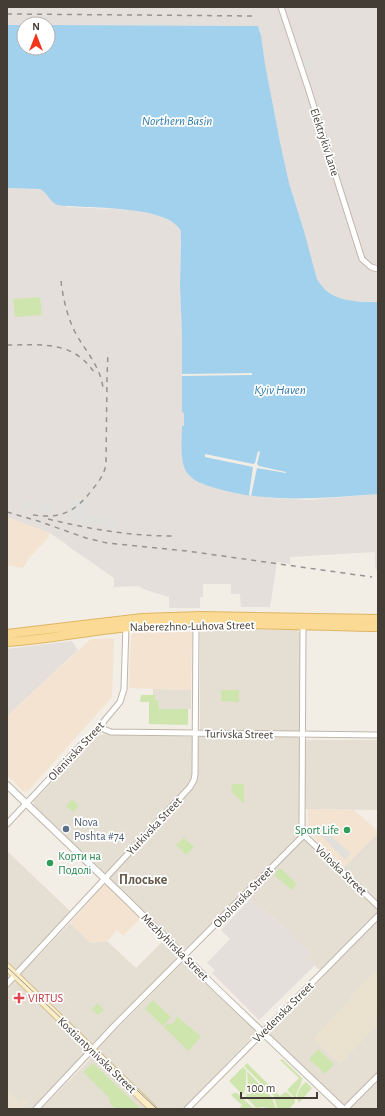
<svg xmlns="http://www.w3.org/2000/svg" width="385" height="1116" font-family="'Alegreya Sans',sans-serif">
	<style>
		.residential { fill: #e5dfd3 }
		.commercial { fill: #f3e3d0 }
		.industrial { fill: #e4dfda }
		.education { fill: #eae2cf }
		.green { fill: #cee5ae }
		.parking { fill: #e2e0dd }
		.water { fill: #a2d1ed }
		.pier { fill: #f2ede5 }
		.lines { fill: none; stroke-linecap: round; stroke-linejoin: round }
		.minor-casing { stroke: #c0b7ab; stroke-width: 7 }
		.tertiary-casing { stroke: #c0b7ab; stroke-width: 8 }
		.secondary-casing { stroke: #d0bf96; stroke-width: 9 }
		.primary-casing { stroke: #dfb665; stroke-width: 10 }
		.minor { stroke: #fff; stroke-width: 5 }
		.tertiary { stroke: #fff; stroke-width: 6 }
		.secondary { stroke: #fcedc4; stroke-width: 7 }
		.primary { stroke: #fada95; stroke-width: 8 }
		.tram { stroke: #949494; stroke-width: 1 }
		.rail { stroke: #949494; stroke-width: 1.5; stroke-dasharray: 5 5; stroke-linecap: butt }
		.service-dot { fill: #5c6f8a; stroke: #fff; stroke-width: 1.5 }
		.leisure-dot { fill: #2e9e5b; stroke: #fff; stroke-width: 1.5 }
		.health-dot { fill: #e0444e; stroke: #fff; stroke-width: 1.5 }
		.labels { text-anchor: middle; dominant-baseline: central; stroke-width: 3.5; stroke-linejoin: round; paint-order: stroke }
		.street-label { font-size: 12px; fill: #443d35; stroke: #fff }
		.service-label { font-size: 12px; fill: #4e5e75; stroke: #fff; text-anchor: start }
		.leisure-label { font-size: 12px; fill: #27864d; stroke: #fff; text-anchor: end }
		.health-label { font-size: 12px; fill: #be3a42; stroke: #fff; text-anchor: start }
		.water-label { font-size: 13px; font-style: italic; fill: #327cab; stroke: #fff }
		.quarter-label { font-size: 14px; font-weight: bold; fill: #665b4c; stroke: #fff }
	</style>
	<rect width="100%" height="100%" fill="#f2ede5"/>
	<path class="residential" d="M202,629l95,1 3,4v106h78v70l-77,-1v23l39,39 38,-38v276h-29l-79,-74v-3l55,-57 -17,-16 4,-5 -52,-49 -2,2 -15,-15 -58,57h-4l-148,-144 1,-4 62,-65 9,-2 95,3v-105z
		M153,689l38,1v19h-38z
		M7,851l64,61 -54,57h-4l-6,-6z
		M70,923l21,20 16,-2 29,27 26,-26 17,15 -86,86h-4l-68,-67 1,-3z
		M184,961l3,1 69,67v4l-73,76h-24l-61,-57v-4z
		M14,982l4,1 67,65v5l-53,56h-25v-119z
		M91,1058h6l52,51h-108z"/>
	<path class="commercial" d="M7,517l43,16 -3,6 -18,19 -6,10 -16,-3z
		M192,632l-1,58 -62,-2 2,-52 1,-2 2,-1z
		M104,638l10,1 -2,58 -84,94 -4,1 -17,-17v-59l84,-77h13z
		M308,809l46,1 24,21v2l-34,34 -35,-34 -2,-4z
		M104,885h3l34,33 -18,18 -6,-6 -10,11 -16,2 -21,-20z"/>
	<path class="industrial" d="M7,7h371v295l-29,-1 -12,-3 -17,-13 -3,-6 -13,-48 -15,-48 -9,-41 -15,-78 -5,-35 -6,-3 -247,-1z
		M7,188l33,1 27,18 67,3 23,5 19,9 5,7 1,3 -2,11v40l2,51v76h2v14h-2l18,57 26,8 46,7 35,2 71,-6v79l-3,-5v-16l-85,5v7l-13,-2 -7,45h-29l-1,-13h-9v-10h-28v13h-3v11h-31v-11l-23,-7 -8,-4 -24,1v-9l-30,-21 -15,-10 -3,-3 -16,-11 -43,-16z
		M72,641l6,9 -71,66v-67z
		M250,899l8,7 2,-1 24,23 4,1 24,25 -4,5 7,6 -56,55 -47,-47 3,-3 -8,-7 23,-24 -9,-9z"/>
	<path class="education" d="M374,972l4,3v39l-4,5 4,5 -38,40 -27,-25 36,-38 3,-6z
		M7,1090l13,13 5,-5 4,4 -7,7h-15z"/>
	<path class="green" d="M40,297l2,18 -27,2 -2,-18z
		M221,690h18v12l-18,-1z
		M141,695h14v5h3l1,9h29v16l-39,-1v-22h-9z
		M232,784h12v20l-13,-13z
		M72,799l7,7 -6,6 -7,-6z
		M184,838l10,9 -8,8 -10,-10z
		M280,868l17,16 -5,6 -18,-15z
		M153,1000l18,17 -8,9 -18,-17z
		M97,1003l7,7 -6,5 -6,-6z
		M177,1016c8,8 16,13 24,21l-13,14 -24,-24 3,-3 7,-1z
		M318,1049l16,15 -9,10 -16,-15z
		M282,1059l20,19c0,8 -6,11 -6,21l-9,-9 12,-12 -19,-18z
		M93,1063l48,46h-25l-6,-5 -1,-6 -26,-26z
		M247,1063l33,33 5,-4 3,1 7,7v2l-6,7h-12l-3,-13 -30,-30z
		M243,1067l3,3v16l-3,9 -14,-14z
		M247,1071l25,27 4,11 -14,-2 -6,1 -10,-11 2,-12z
		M306,1082l6,6 -13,15c-4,-8 0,-16 7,-21z
		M234,1093h3l16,15 -14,1 3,-4 -11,-10z"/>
	<path class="parking" d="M310,57l3,11 -5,2v2l-4,2 -4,-14z
		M71,500h18l1,17 27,2 1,10 -50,-9z
		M25,501h11v3h18v3l-3,5 -31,-3z
		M316,825l5,1 30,28 -6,6 -29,-30z"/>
	<path class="water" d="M7,25h17v23h24v-23l210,1 3,9 4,29 15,78 9,41 15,48 13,48c13,23 37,23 61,23v192c-55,4 -110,10 -163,-6 -10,-3 -20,-6 -27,-14 -9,-11 -6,-34 -6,-48h2v-13l-2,-1v-76l-2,-51 1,-54c-14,-27 -96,-22 -124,-26 -9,-5 -9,-12 -17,-16l-33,-1z"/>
	<path class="pier" d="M252,373v2l-70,1v-2z
		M258,451l2,1 -3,12 2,2 27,6v1l-29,-5 -6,28 -2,-1 4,-28 -48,-10v-3l48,10 2,-1z"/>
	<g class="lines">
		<g class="minor-casing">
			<path id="minor" d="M281,7l27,81 54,171 9,8 7,2
				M101,728l10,4 267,3
				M7,824l76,-81 18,-15 3,-7 16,-19 4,-13 2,-64
				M304,835l74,71
				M7,984l183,-197 4,-7 1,-6 1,-149
				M36,1109l80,-85 188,-189 -2,-9 1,-200
				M187,1109l191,-193
				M345,1109l33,-33"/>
		</g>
		<g class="tertiary-casing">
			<path id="tertiary" d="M7,785l119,114 93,92 124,118"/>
		</g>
		<g class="secondary-casing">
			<path id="secondary" d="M7,967l146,142"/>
		</g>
		<g class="primary-casing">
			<path id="primary" d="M7,634l135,-16 58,-2 178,3
				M7,642c45,-3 90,-13 135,-16 79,-5 158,0 236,1"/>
		</g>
		<use href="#minor" class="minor"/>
		<use href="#tertiary" class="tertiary"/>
		<use href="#secondary" class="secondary"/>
		<use href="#primary" class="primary"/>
		<path class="tram" d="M7,967l150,142"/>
		<path class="rail" d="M7,14l249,2
			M61,281c2,17 6,35 14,51 10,19 25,33 28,56
			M7,345c36,0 67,-5 89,30
			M7,512l31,9 48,17 21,5 80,8 185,26
			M33,515c28,4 42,-3 59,-25 7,-9 13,-16 14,-27l1,-86 1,-25
			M48,519c41,10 82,17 124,17"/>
	</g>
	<circle class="service-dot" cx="66" cy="829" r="4"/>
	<g class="leisure-dot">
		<circle cx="347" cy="830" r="4"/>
		<circle cx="50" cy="863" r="4"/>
	</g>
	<path class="health-dot" d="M17 992h4v4h4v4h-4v4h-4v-4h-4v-4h4z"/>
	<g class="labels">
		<g class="street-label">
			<text transform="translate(325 142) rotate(72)">Elektrykiv Lane</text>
			<text transform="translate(192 626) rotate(-1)">Naberezhno-Luhova Street</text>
			<text transform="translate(239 734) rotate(1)">Turivska Street</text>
			<text transform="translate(76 751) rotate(-47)">Olenivska Street</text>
			<text transform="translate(154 826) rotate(-47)">Yurkivska Street</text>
			<text transform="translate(341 870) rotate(44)">Voloska Street</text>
			<text transform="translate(243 897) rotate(-46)">Obolonska Street</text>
			<text transform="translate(175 947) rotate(45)">Mezhyhirska Street</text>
			<text transform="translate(283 1012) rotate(-45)">Vvedenska Street</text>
			<text transform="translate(97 1055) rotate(44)">Kostiantynivska Street</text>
		</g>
		<g class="service-label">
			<text x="74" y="822">Nova<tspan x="74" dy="14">Poshta #74</tspan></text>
		</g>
		<g class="leisure-label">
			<text x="339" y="830">Sport Life</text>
			<text x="58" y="856" text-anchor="start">Корти на<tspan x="58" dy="14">Подолі</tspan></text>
		</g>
		<g class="health-label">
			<text x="28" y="998">VIRTUS</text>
		</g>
		<g class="water-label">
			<text x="177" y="121">Northern Basin</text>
			<text x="280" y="390">Kyiv Haven</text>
		</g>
		<g class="quarter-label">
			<text x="143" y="880">Плоське</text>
		</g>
	</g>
	<rect width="385" height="1116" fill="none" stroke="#443d35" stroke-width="16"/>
	<g transform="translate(36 36)"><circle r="19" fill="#ffffff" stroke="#b4b1ae"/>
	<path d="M0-3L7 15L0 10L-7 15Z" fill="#f2341b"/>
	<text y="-6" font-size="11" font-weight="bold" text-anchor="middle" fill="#443d35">N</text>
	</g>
	<path d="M241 1092v6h76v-6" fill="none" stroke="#443d35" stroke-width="2"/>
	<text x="247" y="1092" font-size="12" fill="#443d35" stroke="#ffffff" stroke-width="3" paint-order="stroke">100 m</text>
</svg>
